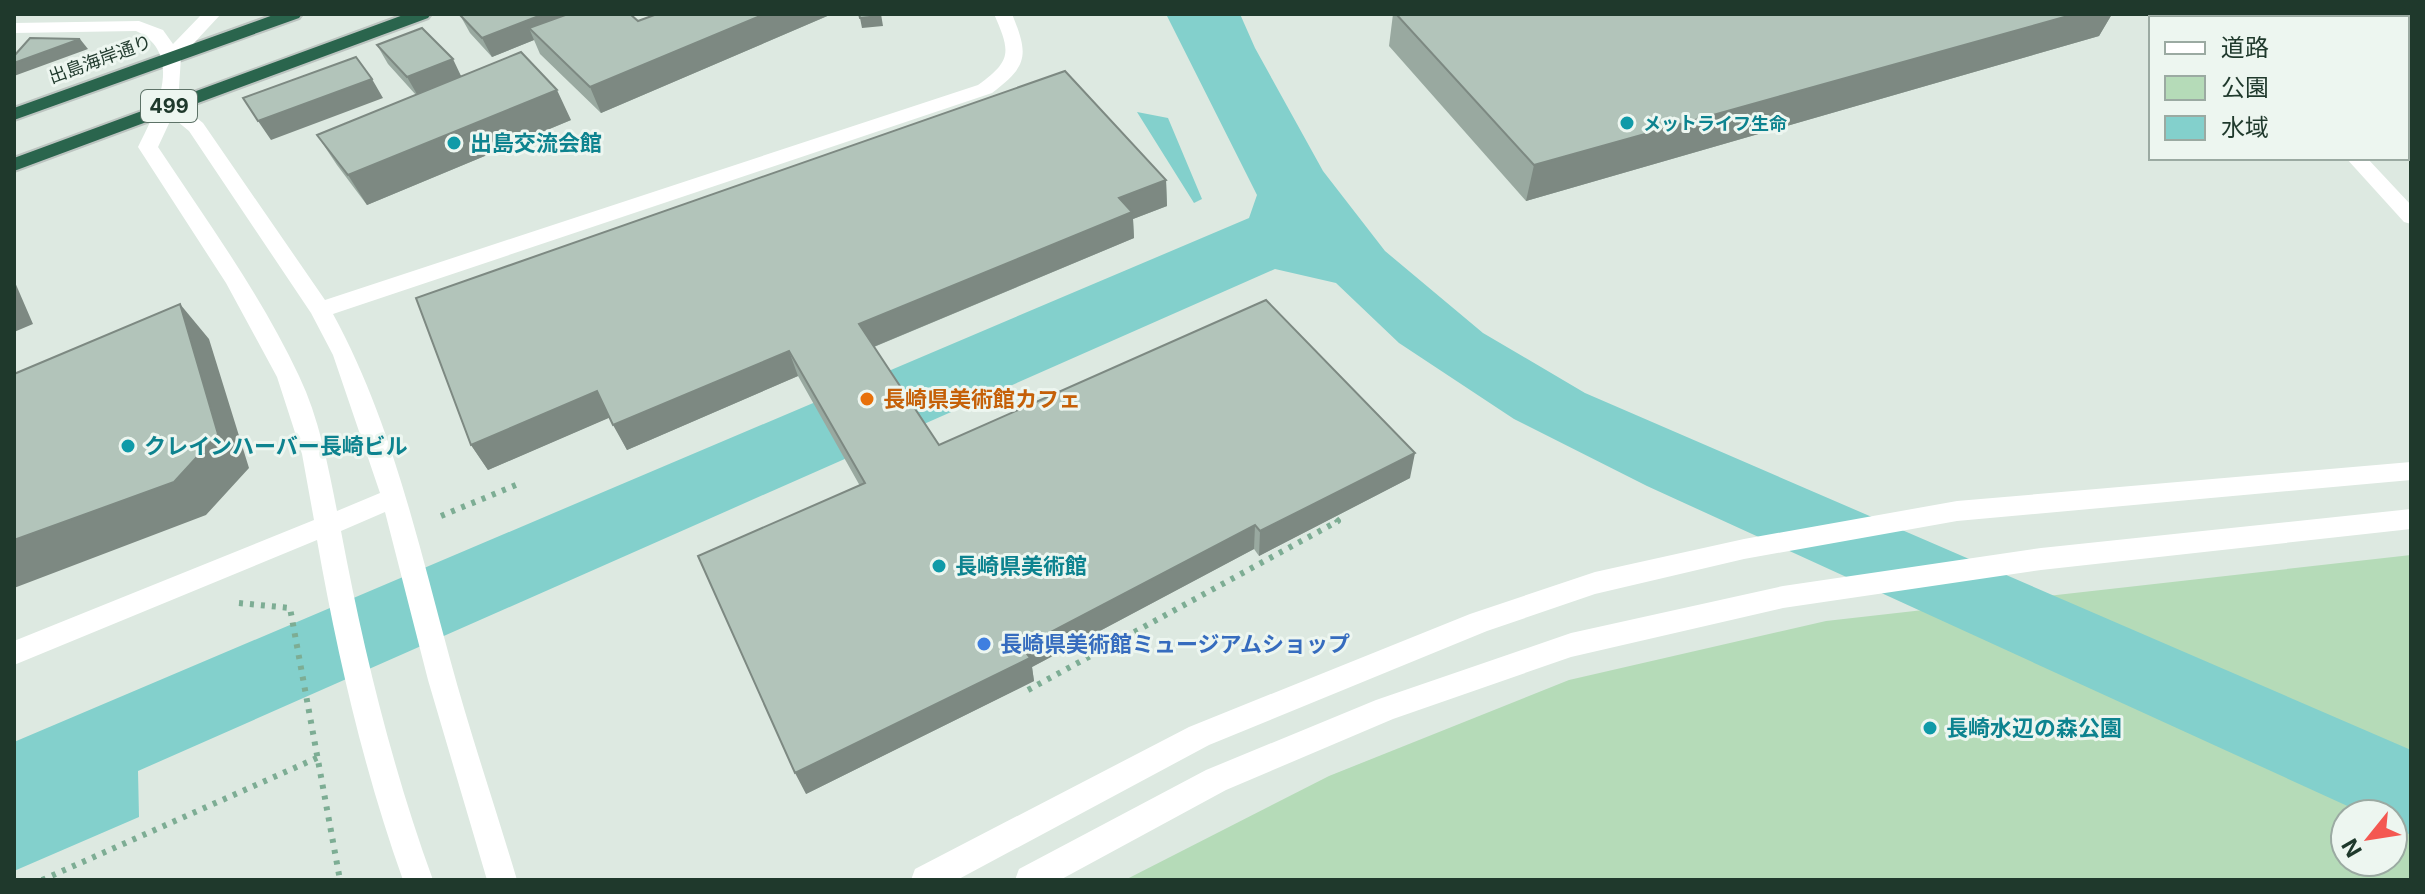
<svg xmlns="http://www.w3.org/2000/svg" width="2425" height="894" font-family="Inter,'Noto Sans JP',sans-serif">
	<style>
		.green { fill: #b5dbb8; fill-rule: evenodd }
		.water { fill: #83d0cc }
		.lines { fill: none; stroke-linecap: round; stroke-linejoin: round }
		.highway-casing { stroke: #bcc4c0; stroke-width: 4 }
		.path { stroke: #7dad94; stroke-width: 6; stroke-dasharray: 4 7; stroke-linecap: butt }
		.minor { fill: #fff; fill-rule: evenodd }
		.highway { fill: #2a654d; fill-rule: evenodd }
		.wall { fill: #99a9a0 }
		.shaded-wall { fill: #7d8982 }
		.building { fill: #b2c4ba; stroke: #7d8982; stroke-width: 2 }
		.culture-dot { fill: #0f9aa8; stroke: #edf6f0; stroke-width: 3 }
		.food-dot { fill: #e8710a; stroke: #edf6f0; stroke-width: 3 }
		.shop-dot { fill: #3f7fe0; stroke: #edf6f0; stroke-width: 3 }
		.labels { text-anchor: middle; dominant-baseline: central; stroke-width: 6; stroke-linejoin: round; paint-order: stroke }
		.far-street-label { font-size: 18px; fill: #1f392c; stroke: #edf6f0 }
		.far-culture-label { font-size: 18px; font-weight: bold; fill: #0d838f; stroke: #edf6f0; text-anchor: start }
		.shield { fill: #edf6f0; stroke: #5d7267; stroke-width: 2 }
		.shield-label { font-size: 20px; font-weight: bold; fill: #1f392c }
		.culture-label { font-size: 22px; font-weight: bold; fill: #0d838f; stroke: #edf6f0; text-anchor: start }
		.food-label { font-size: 22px; font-weight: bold; fill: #c56008; stroke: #edf6f0; text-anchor: start }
		.shop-label { font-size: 22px; font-weight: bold; fill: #366cbe; stroke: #edf6f0; text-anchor: start }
	</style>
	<rect width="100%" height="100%" fill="#dde9e1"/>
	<path class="green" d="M2411,555v325h-1286l204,-104 240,-96 257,-59zM2345,814h48v48h-48z"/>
	<path class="water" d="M1166,14h74l15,34 68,123 62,80 98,82 102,60 826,357v85l-18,-8v-13h-28l-718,-328 -133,-67 -115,-76 -63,-60 -61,-14 -1137,502 1,46 -125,54v-129l1235,-524 8,-23z
		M1137,112l31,6 34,81 -8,4z"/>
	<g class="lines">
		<g class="highway-casing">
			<path id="highway" d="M276,14h26l-3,4 -285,102v-12z
				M406,14h25l-3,4 -414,153v-13z"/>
		</g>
		<path class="path" d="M441,516l75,-31
			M239,603l51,5 50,272
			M1028,690l310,-169 -8,-9
			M42,880l277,-123"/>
		<path class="minor" d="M202,14h19l-40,43 -3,46 25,20 122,177 653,-215c35,-25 32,-34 16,-71h18c17,41 16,52 -20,79l-659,221c58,106 85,228 117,345 20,74 45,147 67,221h-30l-59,-200 -43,-168 -44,19c22,117 51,237 92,349h-30c-39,-109 -66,-226 -86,-340l-303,125v-24l300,-121 -12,-66 -25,-77 -51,-94 -88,-136c18,-35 47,-94 -2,-116l-122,2v-10l125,-2 24,9 10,14zM172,117l17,14 122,182 22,42 47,138 -43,18c-9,-46 -18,-93 -38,-135 -38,-81 -92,-155 -141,-229z
			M2214,14h19l3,4h-19z
			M2346,158h21l44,47v19l-7,-2z
			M2411,462v18l-454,41 -213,38 -149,35 -108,37 -278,114 -252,135h-46l4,-11 274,-142 281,-113 125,-42 149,-33 213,-38z
			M2411,509v20l-370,41 -258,38 -212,49 -178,62 -167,71 -166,90h-45l4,-11 187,-99 170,-70 195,-67 212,-47 258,-38z"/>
		<use href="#highway" class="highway"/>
	</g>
	<path class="wall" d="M657,14h175l-231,99 -61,-59 -6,-14 -42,17 -22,-24 -10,-18 178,6z
		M1393,14h719l-13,22 -573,165 -137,-155z
		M377,45l85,31 109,44 -204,85 -30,-40 -20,-30 99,-40 -28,-31z
		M1166,180l1,26 -34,13 1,19 -260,109 65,98 471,33 -151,78 -5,-7 -222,118 2,14 -228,113 54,-308 -62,-110 -171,74 -17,-33 -122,53 -17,-25z"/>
	<path class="shaded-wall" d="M544,14h57l-72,14 5,12 -42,17 -10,-19z
		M765,14h67l-231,99 -11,-26z
		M881,14l2,12 -21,2 -2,-10z
		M2075,14h37l-13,22 -573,165 8,-36z
		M80,39l8,10 -74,27v-13z
		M453,59l9,19 -44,18 -11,-19z
		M372,79l11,19 -112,42 -13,-19z
		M557,90l14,30 -204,85 -19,-30z
		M1166,180l1,26 -34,13 1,19 -268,112 -7,-26 260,-126z
		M14,280l19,44 -19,8z
		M180,304l29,35 40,129 -43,47 -192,73v-48z
		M789,351l9,25 -171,74 -14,-25z
		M597,391l14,26 -123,53 -17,-25z
		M1415,453l-5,25 -151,78 1,-25z
		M1255,525l-1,24 -222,118 2,14 -228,113 -11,-21 227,-126z"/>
	<path class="building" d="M462,14h82l-62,24 -22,-23z
		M568,14h62l8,7 19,-7h108l-175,73 -61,-59z
		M859,14h21v2l-20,2z
		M1396,14h679l-541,151z
		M422,28l31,31 -46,18 -30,-32z
		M30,38l50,1 -66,24v-7z
		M521,52l36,38 -209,85 -31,-40z
		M356,57l16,22 -114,42 -15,-23z
		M1065,71l101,109 -47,18 13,14 -273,112 80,121 327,-145 149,153 -155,78 -5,-6 -233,122 8,11 -235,115 -97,-217 167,-73 -76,-132 -176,74 -16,-34 -126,54 -55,-147z
		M180,304l38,130 -44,48 -160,58v-166z"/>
	<g class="culture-dot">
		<circle cx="1627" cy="123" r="8"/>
		<circle cx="454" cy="143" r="8"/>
		<circle cx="128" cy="446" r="8"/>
		<circle cx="939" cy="566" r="8"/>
		<circle cx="1930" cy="728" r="8"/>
	</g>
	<circle class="food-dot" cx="867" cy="399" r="8"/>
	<circle class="shop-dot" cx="984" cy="644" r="8"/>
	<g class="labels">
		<g class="far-street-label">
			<text transform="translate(100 59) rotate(-20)">出島海岸通り</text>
		</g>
		<g class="far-culture-label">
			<text x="1643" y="123">メットライフ生命</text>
		</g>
		<rect class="shield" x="141" y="90" width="56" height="32" rx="6"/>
		<g class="shield-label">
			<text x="169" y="106">499</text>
		</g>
		<g class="culture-label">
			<text x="470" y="143">出島交流会館</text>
			<text x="144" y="446">クレインハーバー長崎ビル</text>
			<text x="955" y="566">長崎県美術館</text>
			<text x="1946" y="728">長崎水辺の森公園</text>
		</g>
		<g class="food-label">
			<text x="883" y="399">長崎県美術館カフェ</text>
		</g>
		<g class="shop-label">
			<text x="1000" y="644">長崎県美術館ミュージアムショップ</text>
		</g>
	</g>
	<rect width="2425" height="894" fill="none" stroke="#1f392c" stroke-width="32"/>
	<rect x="2149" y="16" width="260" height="144" fill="#edf6f0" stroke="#9baaa2" stroke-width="2"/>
	<rect x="2165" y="42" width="40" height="12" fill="#ffffff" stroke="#9baaa2" stroke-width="2"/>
	<text x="2221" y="56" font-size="24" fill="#1f392c">道路</text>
	<rect x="2165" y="76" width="40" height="24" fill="#b5dbb8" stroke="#9baaa2" stroke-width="2"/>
	<text x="2221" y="96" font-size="24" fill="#1f392c">公園</text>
	<rect x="2165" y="116" width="40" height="24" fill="#83d0cc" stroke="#9baaa2" stroke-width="2"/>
	<text x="2221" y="136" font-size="24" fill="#1f392c">水域</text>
	<g transform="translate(2369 838) rotate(240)"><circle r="38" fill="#edf6f0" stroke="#9baaa2" stroke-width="2"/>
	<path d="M0-6L14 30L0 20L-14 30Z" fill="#f45851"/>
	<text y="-12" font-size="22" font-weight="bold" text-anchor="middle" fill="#1f392c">N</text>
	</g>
</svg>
